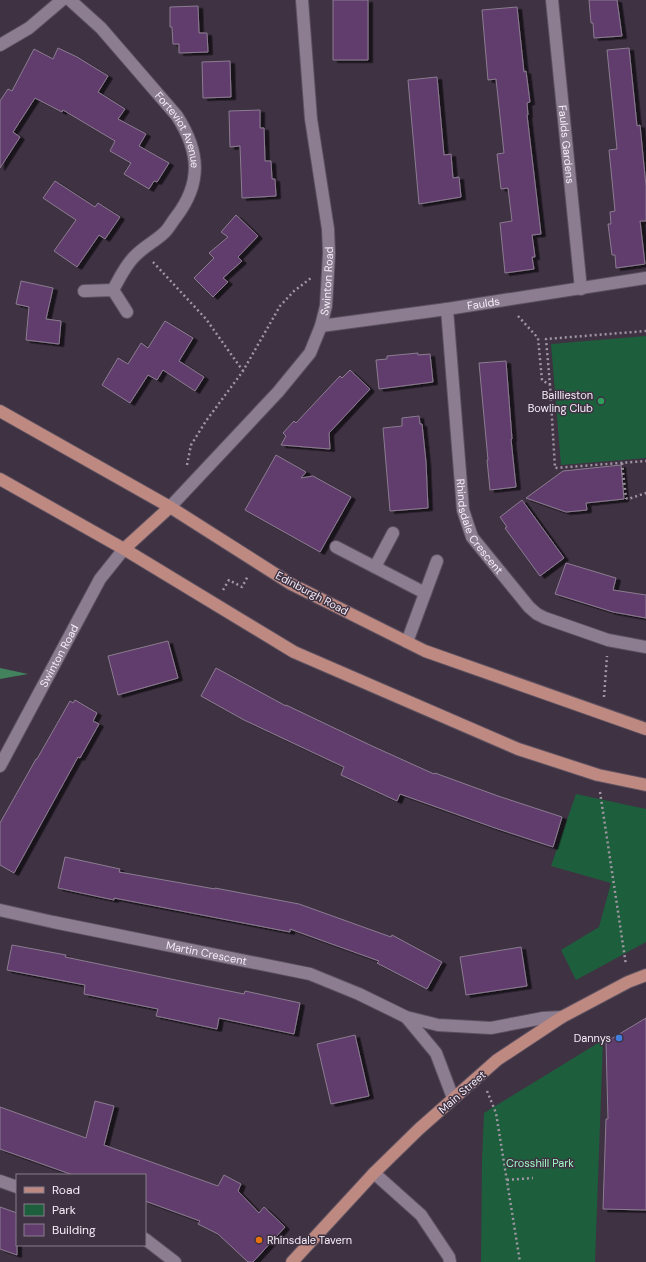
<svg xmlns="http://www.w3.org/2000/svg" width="646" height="1262" font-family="'DM Sans',sans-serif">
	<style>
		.green { fill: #1d5f3c }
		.forest { fill: #42835d }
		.building { fill: #613c6d; stroke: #8b7c90; filter: url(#shadow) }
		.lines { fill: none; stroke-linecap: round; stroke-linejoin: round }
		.minor-casing { stroke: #5c505f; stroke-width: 14 }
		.major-casing { stroke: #5c505f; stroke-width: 14 }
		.path { stroke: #a196a4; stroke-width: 2.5; stroke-dasharray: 2 3; stroke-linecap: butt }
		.minor { stroke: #8c7d91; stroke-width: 12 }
		.major { stroke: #bd8981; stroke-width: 12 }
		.leisure-dot { fill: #2e9e5b; stroke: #3f3243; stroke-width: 1.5 }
		.shop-dot { fill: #3f7fe0; stroke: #3f3243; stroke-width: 1.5 }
		.food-dot { fill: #e8710a; stroke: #3f3243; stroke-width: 1.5 }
		.labels { text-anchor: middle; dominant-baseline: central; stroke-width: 3; stroke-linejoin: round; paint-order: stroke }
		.street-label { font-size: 11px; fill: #f5edf8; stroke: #3f3243 }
		.poi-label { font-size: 11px; fill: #f5edf8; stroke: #3f3243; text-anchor: end }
		.park-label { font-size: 11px; fill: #9dfbc2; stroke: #3f3243 }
	</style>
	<defs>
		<filter id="shadow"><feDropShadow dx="4.5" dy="2.5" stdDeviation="0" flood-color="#0009"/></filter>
	</defs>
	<rect width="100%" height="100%" fill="#3f3243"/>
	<path class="green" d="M646,336v122l-85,7 -10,-121z
		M576,794l70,15v133l-70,38 -15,-30 38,-23 12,-44 -60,-17z
		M603,1040l-8,222h-114l1,-102 2,-47z"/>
	<path class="forest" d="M0,668l28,6 -28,5z"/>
	<path class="building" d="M333,0h35v60h-35z
		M589,0h28l5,36 -28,2 -1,-15h-2z
		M198,6l1,27h8l1,19 -29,1v-9h-6l-1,-17h-2v-20z
		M517,7l7,65 2,-1 4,31 -3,1 1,12h-1l14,119 -9,1 3,22h-3l2,12 -29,4 -5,-50 12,-2 -4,-33 -7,1 -4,-35 7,-1 -8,-74 -8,1 -6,-70z
		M58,48l19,9 31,19 -10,16 27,17 -7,10 28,15 -7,12 30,17 -12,19 -3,-1 -5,8 -25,-15 7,-11 -21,-12 5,-10 -52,-31 -1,2 -27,-14 -22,34 7,5 -20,31v-67l8,-12 4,2 22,-42 19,10z
		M629,48l8,78 3,-1 6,61v35h-6l5,43 -29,4 -1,-13h-3l-4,-31h3l-1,-12 5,-1 -6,-61 8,-1 -10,-99z
		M230,61l1,36 -28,1 -1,-36z
		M437,77l7,78 7,-1 2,24 6,-1 2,20 -42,7 -11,-124z
		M260,110v18h4l1,33h6l1,18h3l1,17 -34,2 -2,-52 -10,1 -1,-36z
		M55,181l40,26 3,-4 22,14 -15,22 -6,-4 -22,32 -23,-16 22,-31 -33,-22z
		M236,215l22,21 -20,21 4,4 -19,17 5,4 -15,15 -19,-19 20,-20 -5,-5 19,-16 -7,-5z
		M21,281l32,7 -7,31 15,2 -2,23 -33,-4 3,-33 -13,-3z
		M165,321l28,17 -14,23 25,16 -9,14 -32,-21 -6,10 -9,-5 -18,28 -28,-18 16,-27 10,6 13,-21 7,5z
		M418,353v2l12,-1 3,28 -54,7 -3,-29 11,-1v-3z
		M506,361l6,78h-1l5,48 -26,3 -3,-30h1l-9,-97z
		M350,370l20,19 -41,44 1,16 -49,-4 5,-9 -3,-3 11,-12 2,2 44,-47 2,2z
		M419,416l1,8h2l4,38 2,46 -38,3 -7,-83 19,-2v-8z
		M276,455l30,17 -5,6 12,-2 38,21 -31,55 -75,-42z
		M621,465l3,34 -38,4 1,7 -21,2 -40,-14 37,-27z
		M522,500l42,58 -24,18 -35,-48 2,-1 -7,-10z
		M566,563l50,15 -3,12 33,5v23l-33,-6 -58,-18z
		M168,641l10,37 -60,17 -10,-39z
		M216,668l70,38v-1l86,41 62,28 1,-1 63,23 64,21 -9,30 -58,-19 -95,-34 -3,7 -56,-26 3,-8 -100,-47 -43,-24z
		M75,700l22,13 -4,8 6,3 -19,34 -2,-1 -64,116 -14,-8v-42l36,-64h1l33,-58 3,2z
		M65,857l55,12 -1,3 96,17v-1l84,16 92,33 1,-2 50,27 -15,27 -50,-26 2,-2 -89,-32v3l-176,-34v2l-56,-12z
		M12,945l54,10 -1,2 130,27 49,10 1,-3 55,12 -6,31 -75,-16 -2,11 -61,-13 2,-7 -74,-15 1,-9 -78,-15z
		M521,947l6,39 -61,9 -6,-38z
		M646,1018v192l-43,-1 3,-90h2l-2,-77z
		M355,1035l14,61 -38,8 -14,-60z
		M95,1101l19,5 -10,39 114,41 6,-11 17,9 -3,7 21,22 5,-6 21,20 -32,35h-5l-30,-28 -20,-10 2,-3 -55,-20v-26h-72l-73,-26v-42l86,31z
		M0,1207l17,6v42l-17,-6z"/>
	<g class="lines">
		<g class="minor-casing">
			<g id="minor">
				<path id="s1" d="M70,0l31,28 76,88c23,36 25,67 -1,101 -4,5 -7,11 -11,15 -9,9 -22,15 -31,25 -9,9 -15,22 -21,33"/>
				<path id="s2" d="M552,0l29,289"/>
				<path d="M0,45l29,-17 33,-28"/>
				<path d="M84,291l29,-1 14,22"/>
				<path id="s3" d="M447,309l16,201 9,27 57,70 8,7 8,4 63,22 38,7"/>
				<path id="s4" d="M321,326l126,-17 199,-31"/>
				<path id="s5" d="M170,507l108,-115 32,-39 11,-27 5,-20 2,-34 1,-19 -1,-24 -17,-110 -9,-119"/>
				<path d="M336,547l89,46"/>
				<path d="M375,567l18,-34"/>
				<path d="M407,642l30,-81"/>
				<path id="s6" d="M0,766l100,-187 24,-30"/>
				<path id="s7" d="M0,910l53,12 257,52 49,20 47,23 32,8 53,3 52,-10 19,-1"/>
				<path d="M406,1017l30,36 17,45"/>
				<path d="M374,1173l47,42 28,42 1,5"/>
				<path d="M0,1181l17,6"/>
				<path d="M145,1239l30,23"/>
			</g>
		</g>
		<g class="major-casing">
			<path id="major" d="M0,411l170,96 121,77 134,67 221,78
				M0,479l124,70 170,103 224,97 80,26 48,10
				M124,549l46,-42
				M292,1262l82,-89 45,-44 78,-69 65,-43 66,-35 18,-7"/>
		</g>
		<path class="path" d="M153,262l53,57 37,52
			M518,316l20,22 4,42 8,5 5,83 91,-7
			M550,385l-4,-46 100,-8
			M622,463l4,35 2,1 18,-6
			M187,465l4,-20 15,-24 37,-50 37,-65 14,-15 17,-13
			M223,590l6,-10 13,7 6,-11
			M604,697l3,-41
			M600,792l26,173
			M487,1091l9,22 24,149
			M507,1180l26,-2"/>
		<use href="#minor" class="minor"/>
		<use href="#major" class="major"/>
	</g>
	<circle class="leisure-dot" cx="601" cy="401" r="4"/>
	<circle class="shop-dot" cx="619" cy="1038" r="4"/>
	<circle class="food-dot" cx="259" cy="1240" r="4"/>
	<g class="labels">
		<g class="street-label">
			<text stroke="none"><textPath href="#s1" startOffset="171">Forteviot Avenue</textPath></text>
			<text stroke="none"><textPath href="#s2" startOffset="145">Faulds Gardens</textPath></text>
			<text stroke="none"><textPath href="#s5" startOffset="283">Swinton Road</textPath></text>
			<text stroke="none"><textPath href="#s4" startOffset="164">Faulds</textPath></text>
			<text stroke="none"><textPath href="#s3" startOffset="223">Rhindsdale Crescent</textPath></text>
			<text transform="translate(312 593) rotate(28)">Edinburgh Road</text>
			<text stroke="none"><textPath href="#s6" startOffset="125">Swinton Road</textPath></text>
			<text stroke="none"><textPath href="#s7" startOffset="211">Martin Crescent</textPath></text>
			<text transform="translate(462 1092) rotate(-41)">Main Street</text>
		</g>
		<g class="poi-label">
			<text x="593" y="395">Baillieston<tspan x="593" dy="13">Bowling Club</tspan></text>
			<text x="611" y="1038">Dannys</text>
			<text x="267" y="1240" text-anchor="start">Rhinsdale Tavern</text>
		</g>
		<g class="park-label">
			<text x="540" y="1163">Crosshill Park</text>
		</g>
	</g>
	<rect x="16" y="1174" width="130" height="72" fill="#3f3243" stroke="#887d8b"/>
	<rect x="24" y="1187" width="20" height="6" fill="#bd8981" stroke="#887d8b"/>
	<text x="52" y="1194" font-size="12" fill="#f5edf8">Road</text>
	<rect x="24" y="1204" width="20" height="12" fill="#1d5f3c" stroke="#887d8b"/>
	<text x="52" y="1214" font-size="12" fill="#f5edf8">Park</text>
	<rect x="24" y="1224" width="20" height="12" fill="#613c6d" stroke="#887d8b"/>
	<text x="52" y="1234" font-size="12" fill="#f5edf8">Building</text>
</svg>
